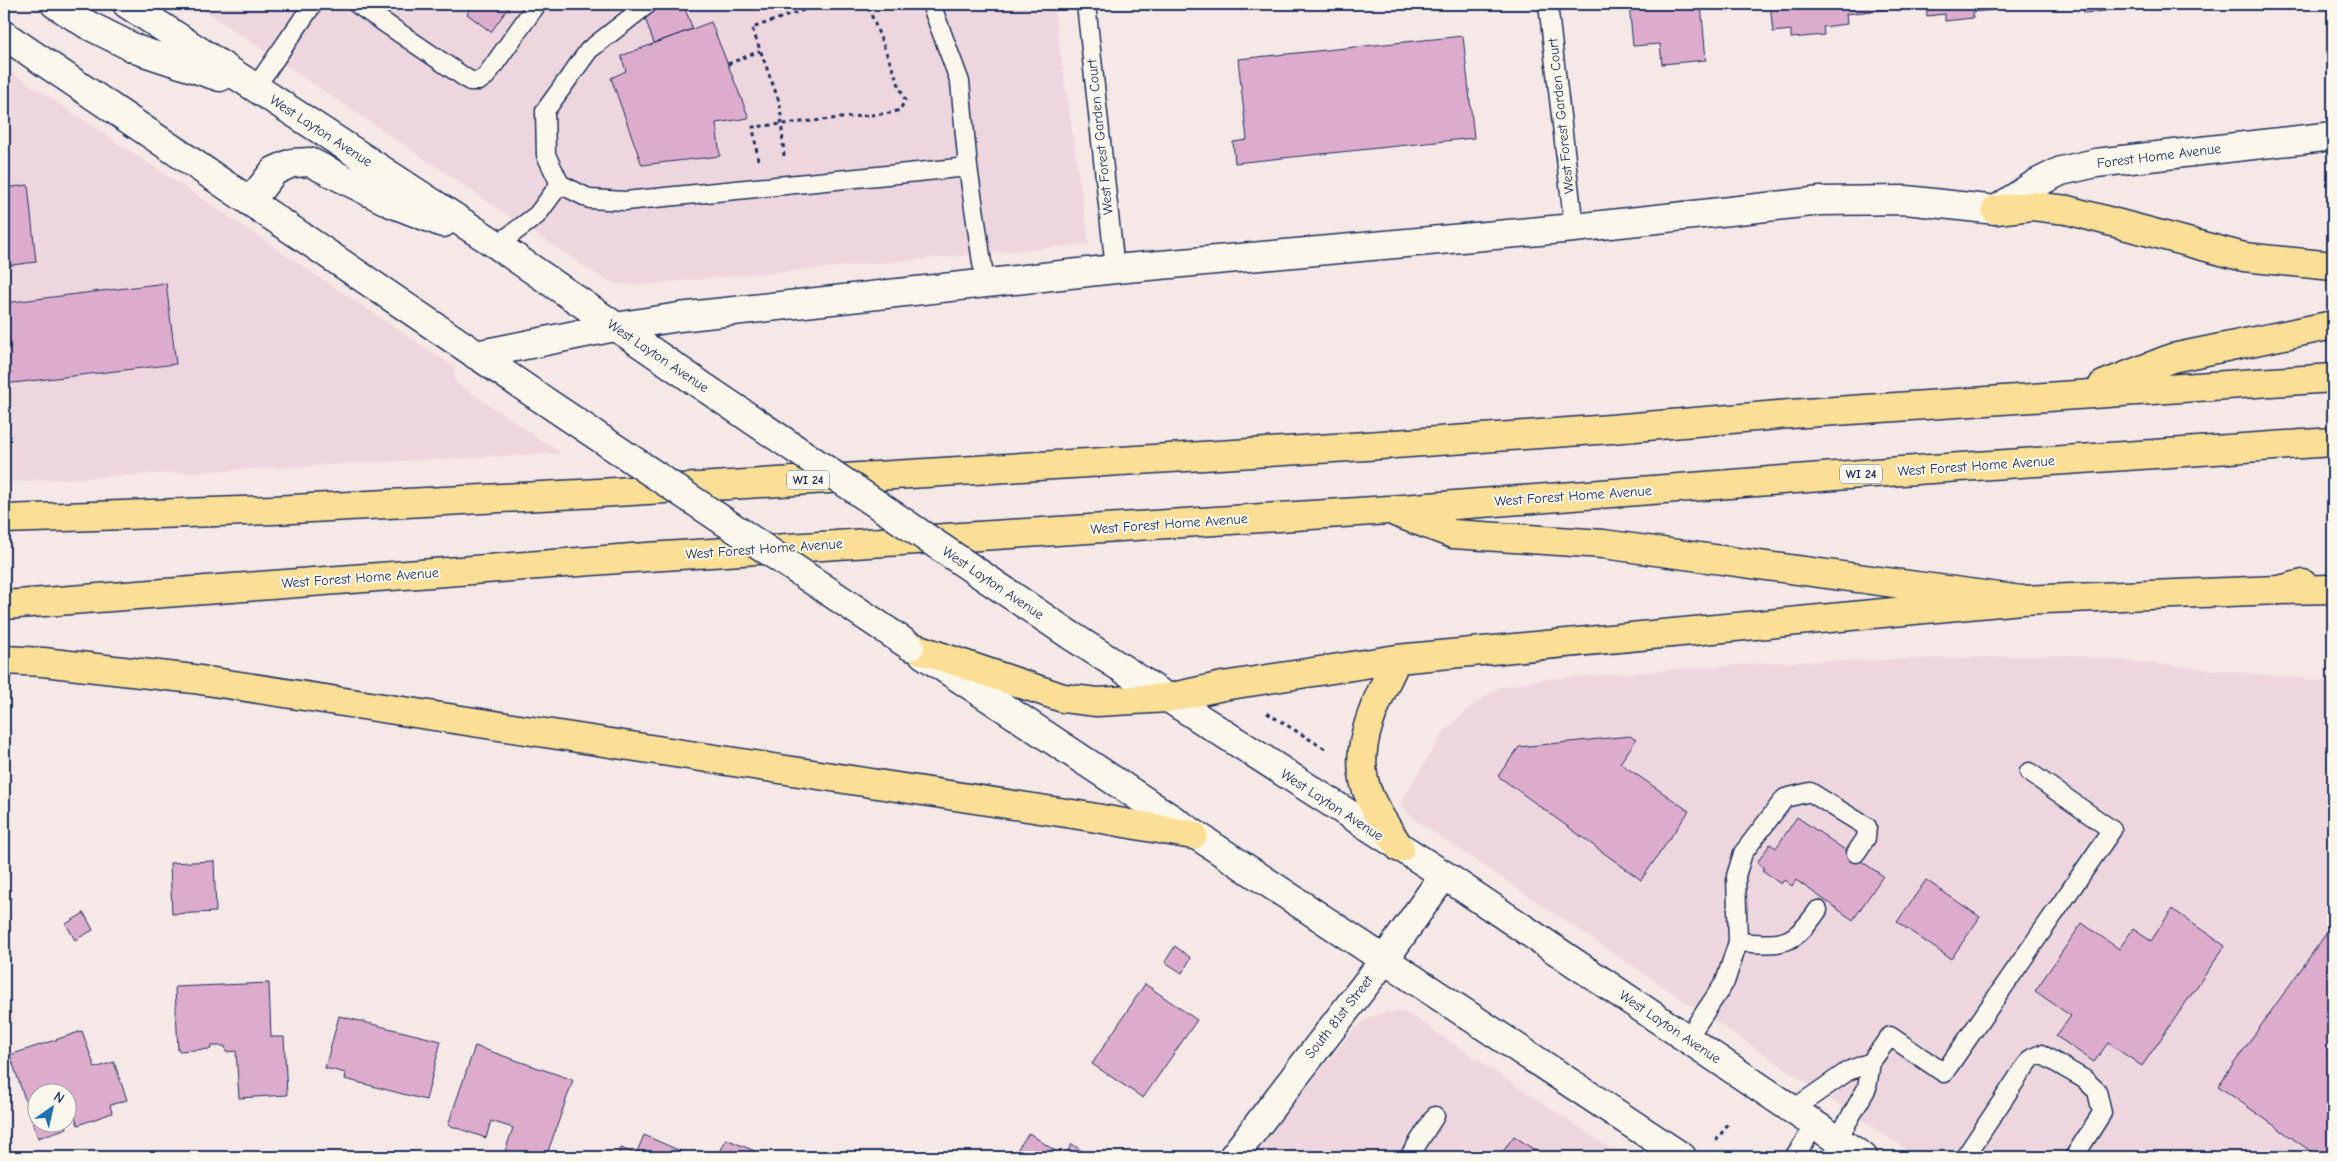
<svg xmlns="http://www.w3.org/2000/svg" width="2337" height="1161" font-family="'Comic Neue',sans-serif">
	<style>
		.built { fill: #eed6de }
		.building { fill: #ddaccc; stroke: #1b2f5e }
		.lines { fill: none; stroke-linecap: round; stroke-linejoin: round }
		.service-casing { stroke: #1b2f5e; stroke-width: 21 }
		.minor-casing { stroke: #1b2f5e; stroke-width: 31 }
		.secondary-casing { stroke: #1b2f5e; stroke-width: 31 }
		.primary-casing { stroke: #1b2f5e; stroke-width: 31 }
		.motorway-casing { stroke: #1b2f5e; stroke-width: 31 }
		.path { stroke: #1b2f5e; stroke-width: 3; stroke-dasharray: 4 4; stroke-linecap: butt }
		.service { stroke: #fbf7ec; stroke-width: 18 }
		.minor { stroke: #fbf7ec; stroke-width: 28 }
		.secondary { stroke: #fbf7ec; stroke-width: 28 }
		.primary { stroke: #fbdf96; stroke-width: 28 }
		.motorway { stroke: #fbdf96; stroke-width: 28 }
		.secondary-bridge-casing { stroke: #1b2f5e; stroke-width: 31; stroke-linecap: butt }
		.secondary-bridge { stroke: #fbf7ec; stroke-width: 28 }
		.labels { text-anchor: middle; dominant-baseline: central; stroke-width: 4; stroke-linejoin: round; paint-order: stroke }
		.shield { fill: #fbf7ec; stroke: #5e6b89; stroke-width: 1 }
		.shield-label { font-size: 12px; font-weight: bold; fill: #1b2f5e }
		.street-label { font-size: 14px; fill: #1b2f5e; stroke: #fbf7ec }
	</style>
	<rect width="100%" height="100%" fill="#f5e8e6"/>
	<filter id="ink" filterUnits="userSpaceOnUse"><feTurbulence type="fractalNoise" baseFrequency=".02" numOctaves="2"/><feDisplacementMap in="SourceGraphic" scale="10" xChannelSelector="R" yChannelSelector="G"/><feConvolveMatrix kernelMatrix="1 2 1 2 8 2 1 2 1" color-interpolation-filters="sRGB"/></filter>
	<g filter="url(#ink)">
		<path class="built" d="M195,4h858l36,240 -453,41 -22,-2 -17,-8z
			M4,67l450,300 1,15 106,71 -557,29z
			M2069,655l264,27v475h-416l-503,-338 -14,-15 42,-70 25,-24 31,-22 47,-9 237,-17z
			M1387,1012h15l13,6 208,139h-380l65,-71 45,-56 17,-13z"/>
		<path class="building" d="M468,4h43l-20,28 -24,-18 5,-8z
			M640,4h43l10,25 -39,14z
			M1629,4h72l5,56 -44,4 -2,-20 -27,2z
			M1770,4h119v5l-43,5 1,10 -24,3 1,8 -33,3v-8l-18,2z
			M1926,4h73h-5l1,6 -22,2v6l-28,3v-7l-18,2z
			M2083,4h26h-4l1,7 -22,2z
			M711,22l38,96 -33,5 4,33 -78,9 -31,-87 15,-7 -5,-15z
			M1463,36l11,102 -239,25 -2,-21 14,-2 -9,-81z
			M28,185l8,77 -32,4v-78z
			M166,283l10,81 -172,20v-81z
			M1630,736l6,4 -16,23 69,48 -48,69 -143,-104 21,-29z
			M1797,817l86,59 -30,44 -57,-40 -4,6 -8,-6 -3,4 -19,-13 2,-3 -7,-5 13,-19 6,4z
			M214,861l2,51 -44,2 -2,-51z
			M1926,880l54,37 -29,42 -54,-37z
			M2172,909l53,37 -83,120 -34,-23 -14,19 -38,-26 15,-20 -36,-25 47,-68 37,26 14,-20 18,12z
			M84,913l9,17 -18,10 -9,-16z
			M2333,924v233h-14l-101,-71z
			M1175,946l16,12 -9,15 -17,-11z
			M269,983l2,54h13l3,58 -48,3 -3,-47 -10,1 -1,-6h-14v3l-33,2 -3,-64z
			M1145,984l52,36 -54,78 -51,-34z
			M339,1016l102,25 -15,59 -81,-21 1,-6 -21,-5z
			M82,1031l13,37 19,-6 13,38 -17,5 2,8 -34,12 -8,-23 -2,1v-9h-30v30h28l1,4 -29,10 -28,-83z
			M475,1046l98,34 -27,77h-43l10,-29 -22,-7 -5,17 -38,-13z
			M1029,1133l35,24 8,-13 19,13h-79z
			M644,1135l50,22h-77l4,-9 15,6z
			M1514,1136l31,21h-46z
			M726,1139l36,15 -2,3h-42z"/>
		<g class="lines">
			<g class="service-casing">
				<path id="service" d="M357,4l113,77h9l7,-5 51,-72
					M1086,4l29,265
					M1548,4l26,224
					M255,88l58,-84
					M968,167l17,116
					M560,184l-14,-29 -1,-44 44,-61 59,-46
					M497,245l40,-30 23,-31 30,15 35,2 343,-34 -8,-85 -29,-78
					M1738,942c43,3 54,6 80,-32
					M1687,1039l38,-57 13,-40 -2,-66 7,-23 42,-55 25,-6 57,35 -1,11 -10,15
					M1792,1110l56,-39 23,-9
					M1837,1140l30,-52 4,-26 19,-26 54,37 168,-243 -83,-58
					M1409,1157l26,-41
					M1794,1157l21,-31
					M1965,1157l57,-86 10,-13 9,-4 43,25 13,12 5,22 -28,44"/>
			</g>
			<g class="minor-casing">
				<path id="minor" d="M476,355l139,-28 64,-10 436,-48 459,-41 247,-27 85,-1 90,10 41,-27 24,-12 35,-8 237,-27
					M1233,1157l152,-198 59,-84"/>
			</g>
			<g class="secondary-casing">
				<path id="secondary" d="M55,4l33,21 50,25 82,27
					M127,4l370,241 201,138
					M4,35l532,360
					M250,202l24,-31 18,-8 18,-1 81,41 52,20
					M1070,635l374,240 419,282
					M923,654l759,503"/>
			</g>
			<g class="primary-casing">
				<path id="primary" d="M1996,210l36,-4 35,4 177,47 89,9
					M2103,385l69,-27 161,-33
					M1397,513l56,21 150,10 418,56 258,-10 24,-6
					M4,519l269,-9 326,-17 767,-47 245,-17 179,-15 543,-36
					M4,605l628,-47 757,-48 512,-39 432,-29
					M910,646l153,52 34,4 71,-4 55,-12 174,-27 624,-59
					M1397,659c-20,42 -49,93 -27,139 8,18 20,34 30,50
					M4,660l39,2 151,17 885,136 114,20"/>
			</g>
			<g class="motorway-casing">
				<path id="motorway" d="M2279,590l54,-1"/>
			</g>
			<path class="path" d="M728,64l32,-13
				M784,156l-4,-52 -28,-76 69,-24
				M758,160l-5,-33 137,-14 10,-3 5,-10 -38,-96
				M1267,713l60,37
				M1716,1141l12,-17"/>
			<use href="#service" class="service"/>
			<use href="#minor" class="minor"/>
			<use href="#secondary" class="secondary"/>
			<use href="#primary" class="primary"/>
			<use href="#motorway" class="motorway"/>
			<g class="secondary-bridge-casing">
				<path id="secondary-bridge" d="M698,383l372,252
					M536,395l374,251"/>
			</g>
			<use href="#secondary-bridge" class="secondary-bridge"/>
		</g>
	</g>
	<g class="labels">
		<g class="shield">
			<rect x="1840" y="464.5" width="42" height="19" rx="4"/>
			<rect x="787" y="470.5" width="42" height="19" rx="4"/>
		</g>
		<g class="shield-label">
			<text x="1861" y="474">WI 24</text>
			<text x="808" y="480">WI 24</text>
		</g>
		<g class="street-label">
			<text transform="translate(1561 116) rotate(-96)">West Forest Garden Court</text>
			<text transform="translate(321 131) rotate(33)">West Layton Avenue</text>
			<text transform="translate(1100 137) rotate(-96)">West Forest Garden Court</text>
			<text transform="translate(2159 156) rotate(-7)">Forest Home Avenue</text>
			<text transform="translate(658 356) rotate(34)">West Layton Avenue</text>
			<text transform="translate(1976 466) rotate(-4)">West Forest Home Avenue</text>
			<text transform="translate(1573 496) rotate(-4)">West Forest Home Avenue</text>
			<text transform="translate(1169 524) rotate(-4)">West Forest Home Avenue</text>
			<text transform="translate(764 549) rotate(-4)">West Forest Home Avenue</text>
			<text transform="translate(360 578) rotate(-4)">West Forest Home Avenue</text>
			<text transform="translate(993 583) rotate(34)">West Layton Avenue</text>
			<text transform="translate(1332 805) rotate(33)">West Layton Avenue</text>
			<text transform="translate(1339 1017) rotate(-52)">South 81st Street</text>
			<text transform="translate(1670 1027) rotate(34)">West Layton Avenue</text>
		</g>
	</g>
	<rect width="2337" height="1161" fill="none" stroke="#fbf7ec" stroke-width="20"/>
	<rect x="10" y="10" width="2317" height="1141" fill="none" stroke="#1b2f5e" stroke-width="2" filter="url(#ink)"/>
	<g transform="translate(52 1108) rotate(34)"><circle r="24" fill="#fbf7ec" stroke="#a1a7b3"/>
	<path d="M0-4L9 19L0 12L-9 19Z" fill="#1f6fb2"/>
	<text y="-8" font-size="14" font-weight="bold" text-anchor="middle" fill="#1b2f5e">N</text>
	</g>
</svg>
